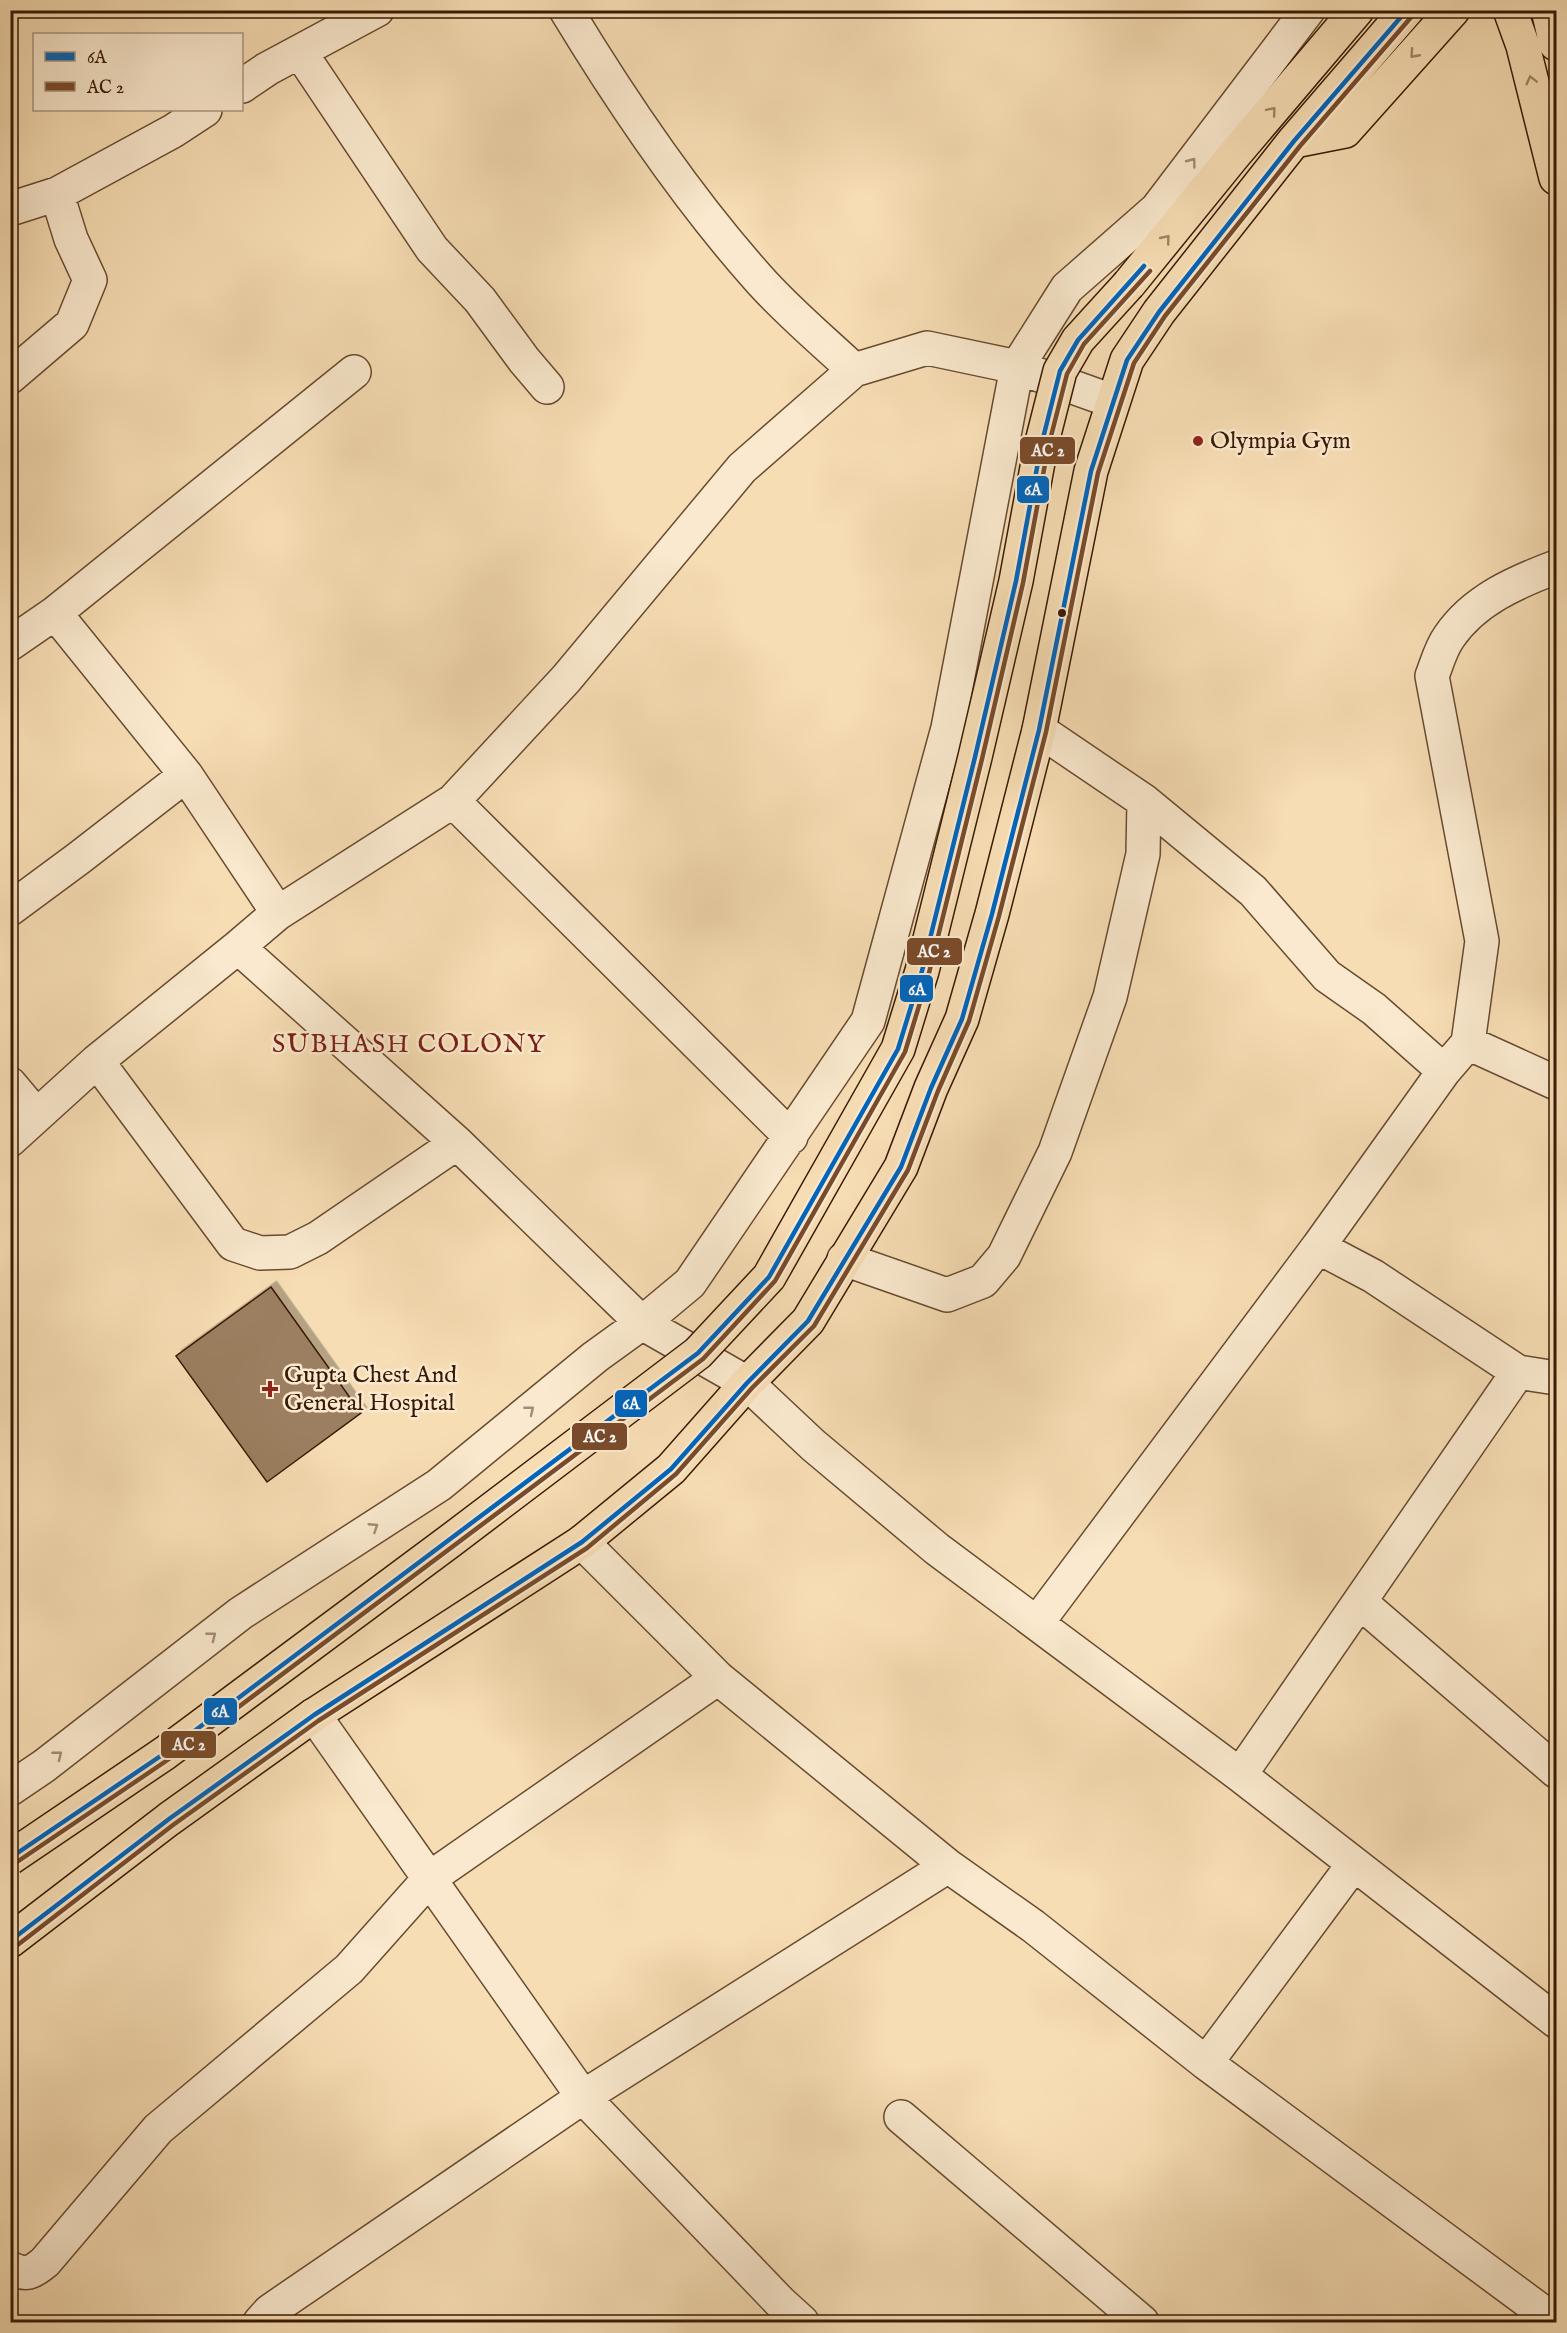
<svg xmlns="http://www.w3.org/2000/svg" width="1567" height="2333" font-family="'IM FELL English',serif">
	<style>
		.building { fill: #9b7f60; stroke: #381a04; stroke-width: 1.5; filter: url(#shadow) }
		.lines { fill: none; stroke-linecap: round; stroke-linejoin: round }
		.minor-casing { stroke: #684b30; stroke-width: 36 }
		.major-casing { stroke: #381a04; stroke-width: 36 }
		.minor { stroke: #fae9ce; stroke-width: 33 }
		.major { stroke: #f7ddb4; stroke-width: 33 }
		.major-bridge-casing { stroke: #381a04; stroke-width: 36; stroke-linecap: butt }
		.major-bridge { stroke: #f7ddb4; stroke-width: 33 }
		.bus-1-casing { stroke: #fae9ce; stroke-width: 9 }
		.bus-2-casing { stroke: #fae9ce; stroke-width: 9 }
		.bus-1 { stroke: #0065bd; stroke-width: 4.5 }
		.bus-2 { stroke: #7a4b2a; stroke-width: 4.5 }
		.oneway { stroke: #a18565 }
		.oneway2 { stroke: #a38c73 }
		.poi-dot { fill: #8f2418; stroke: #fae9ce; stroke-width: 2 }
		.bus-dot { fill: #381a04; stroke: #fae9ce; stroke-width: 2 }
		.labels { text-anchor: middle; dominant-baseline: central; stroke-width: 5; stroke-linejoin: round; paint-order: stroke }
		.poi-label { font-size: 24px; fill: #381a04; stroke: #fae9ce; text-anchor: start }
		.neighbourhood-label { font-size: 26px; letter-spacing: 1.5px; fill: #7a1f14; stroke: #fae9ce }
		.line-badge { stroke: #fae9ce; stroke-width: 2 }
		.badge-label { font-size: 16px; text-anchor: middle; font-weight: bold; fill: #fff }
	</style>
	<defs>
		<filter id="shadow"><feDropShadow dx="5.5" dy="-5.5" stdDeviation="0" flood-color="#0004"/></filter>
	</defs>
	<rect width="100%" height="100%" fill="#f7ddb4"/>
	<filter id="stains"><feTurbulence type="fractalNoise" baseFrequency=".00333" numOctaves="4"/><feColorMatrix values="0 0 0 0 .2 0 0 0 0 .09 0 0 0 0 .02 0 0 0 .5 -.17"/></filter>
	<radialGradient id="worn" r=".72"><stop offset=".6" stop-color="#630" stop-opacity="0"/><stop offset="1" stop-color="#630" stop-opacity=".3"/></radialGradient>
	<path class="building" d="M271,1287l90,126 -94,69 -91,-126z"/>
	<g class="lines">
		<g class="minor-casing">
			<path id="minor" d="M566,10c57,94 119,186 192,268 29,33 64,62 96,92l73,-22 90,19 95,34
				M300,52l132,197 48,51 44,60 23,27
				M242,86l25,-17 110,-59
				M10,209l47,-15
				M10,377l62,-53 18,-44 -19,-41 -14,-45 116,-63 32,-21
				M55,613l131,162 92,138
				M10,644l45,-31 299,-241
				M1039,730l105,71 109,90 74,85 47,33 70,62 -126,176
				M453,801l338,336
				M10,909l69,-51 107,-83
				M1468,1043l88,40
				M97,1061l136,183 27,9 30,-1 28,-14 139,-95 185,180 105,60 66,62 124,104 303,226 316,246
				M1444,1071l24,-28 14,-102 -50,-265c5,-13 9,-28 17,-39 25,-37 67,-55 107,-70
				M10,1084l26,31
				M10,1140l87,-79 141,-114
				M457,1143l-219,-196 40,-34 175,-112 113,-122 176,-211 112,-98
				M844,1259l103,36 36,-14 21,-25 51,-104 55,-155 33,-143 1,-53
				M1518,1372l38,6
				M582,1542l136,136 230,188 85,60 173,137 350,259
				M1360,1602l196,169
				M1037,1623l281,-376 55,29 145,96 -278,403
				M314,1715l269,382 197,205 22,20
				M10,1789l34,-23 197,-153 198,-128 156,-128 47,-34 48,-40 178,-262 80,-293 69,-361 50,-79 90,-79 151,-199
				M1206,2063l147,-198
				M901,2117l241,205
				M10,2268c16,8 22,5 35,-6l113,-133 191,-160 81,-91 288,-200
				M260,2322l10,-11 313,-214 365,-231"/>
		</g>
		<g class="major-casing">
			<path id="major" d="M1510,10l13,36 33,132
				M1548,10l8,34
				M1294,141l51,-10 108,-121
				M1129,284l105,-129 123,-145
				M10,1941l159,-122 145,-104 268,-173 89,-73 76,-86 61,-62 93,-154 30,-79 31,-69 30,-105 47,-184 52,-259 36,-111 32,-48 135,-171 113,-131"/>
		</g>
		<use href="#minor" class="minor"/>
		<use href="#major" class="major"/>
		<g class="major-bridge-casing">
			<path id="major-bridge" d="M10,1858l155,-105 285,-212 248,-188 71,-76 129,-228 24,-78 53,-214 41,-176 25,-135 19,-75 18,-31 51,-56"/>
		</g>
		<use href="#major-bridge" class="major-bridge"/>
		<g class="bus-1-casing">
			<path id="bus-1" d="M10,1858l155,-105 533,-400 71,-76 129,-228 24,-78 53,-214 41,-176 25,-135 19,-75 18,-31 66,-74
				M10,1941l159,-122 145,-104 268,-173 89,-73 76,-86 61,-62 93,-154 30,-79 31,-69 30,-105 47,-184 52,-259 36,-111 32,-48 135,-171 113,-131"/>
		</g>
		<g class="bus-2-casing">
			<path id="bus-2" d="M14,1864l155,-105 534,-400 72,-78 130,-229 24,-79 53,-214 41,-176 25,-135 19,-74 17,-30 66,-73
				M15,1947l158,-122 145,-104 269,-173 89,-74 76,-86 62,-62 94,-156 30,-79 31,-70 30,-105 47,-184 52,-259 36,-110 31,-47 135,-170 113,-131"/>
		</g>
		<use href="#bus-1" class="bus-1"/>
		<use href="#bus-2" class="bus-2"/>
	</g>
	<defs><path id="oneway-chevron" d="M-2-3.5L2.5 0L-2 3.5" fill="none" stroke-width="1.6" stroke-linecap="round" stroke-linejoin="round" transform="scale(1.5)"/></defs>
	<g class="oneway">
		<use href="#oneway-chevron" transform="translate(1414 54) rotate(132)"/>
		<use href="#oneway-chevron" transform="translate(1531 80) rotate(-104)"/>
		<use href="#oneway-chevron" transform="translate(1272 111) rotate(-50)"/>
		<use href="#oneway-chevron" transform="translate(1166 239) rotate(-51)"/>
	</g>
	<g class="oneway2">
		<use href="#oneway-chevron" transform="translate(1192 162) rotate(-53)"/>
		<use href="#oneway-chevron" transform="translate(530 1410) rotate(-39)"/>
		<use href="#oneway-chevron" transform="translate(374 1527) rotate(-33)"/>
		<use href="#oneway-chevron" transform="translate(212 1636) rotate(-38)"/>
		<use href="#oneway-chevron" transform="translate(58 1755) rotate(-38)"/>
	</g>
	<g class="poi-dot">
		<circle cx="1198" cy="441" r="6"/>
		<path d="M267 1380h6v6h6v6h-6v6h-6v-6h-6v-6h6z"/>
	</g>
	<circle class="bus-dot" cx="1062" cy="613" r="5"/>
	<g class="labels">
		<g class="poi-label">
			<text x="1210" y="441">Olympia Gym</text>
			<text x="284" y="1375">Gupta Chest And<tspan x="284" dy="28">General Hospital</tspan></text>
		</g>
		<g class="neighbourhood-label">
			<text x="409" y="1044">SUBHASH COLONY</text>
		</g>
	</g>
	<g class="line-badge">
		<rect x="1019" y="436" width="57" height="29" rx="6" fill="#7a4b2a"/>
		<rect x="1016" y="475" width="34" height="29" rx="6" fill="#0065bd"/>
		<rect x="906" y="937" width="57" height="29" rx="6" fill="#7a4b2a"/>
		<rect x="899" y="974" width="35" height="29" rx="6" fill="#0065bd"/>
		<rect x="614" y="1389" width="34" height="29" rx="6" fill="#0065bd"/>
		<rect x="571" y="1422" width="57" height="29" rx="6" fill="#7a4b2a"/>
		<rect x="203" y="1697" width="35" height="29" rx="6" fill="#0065bd"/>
		<rect x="160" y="1730" width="57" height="29" rx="6" fill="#7a4b2a"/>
	</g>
	<g class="badge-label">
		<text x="1048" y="456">AC 2</text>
		<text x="1033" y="495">6A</text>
		<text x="934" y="957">AC 2</text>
		<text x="917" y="995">6A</text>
		<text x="631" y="1409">6A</text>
		<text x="600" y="1442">AC 2</text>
		<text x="220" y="1717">6A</text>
		<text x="189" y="1750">AC 2</text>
	</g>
	<rect width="1567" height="2333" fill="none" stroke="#f7ddb4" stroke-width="36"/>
	<rect x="12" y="12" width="1543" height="2309" fill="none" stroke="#381a04" stroke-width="3"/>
	<rect x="18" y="18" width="1531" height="2297" fill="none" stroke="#381a04" stroke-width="1.5"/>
	<rect x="33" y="33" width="210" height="78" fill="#fae9ce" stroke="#ac967d" stroke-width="1.5"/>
	<rect x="45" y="52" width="30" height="9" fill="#0065bd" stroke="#ac967d" stroke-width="1.5"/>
	<text x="87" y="63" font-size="18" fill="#381a04">6A</text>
	<rect x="45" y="82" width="30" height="9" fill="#7a4b2a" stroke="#ac967d" stroke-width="1.5"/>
	<text x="87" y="93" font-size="18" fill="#381a04">AC 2</text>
	<rect width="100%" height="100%" filter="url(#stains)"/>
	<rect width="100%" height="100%" fill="url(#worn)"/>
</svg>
